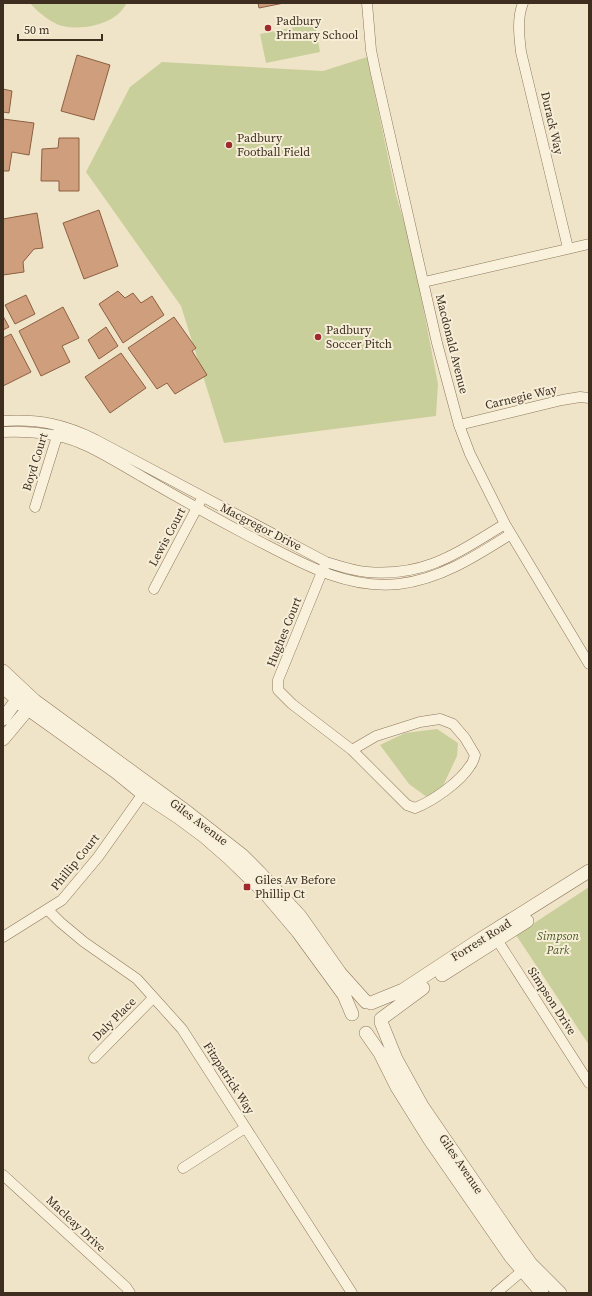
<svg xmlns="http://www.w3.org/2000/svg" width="592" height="1296" font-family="'Source Serif 4',serif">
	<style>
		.green { fill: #c9cf9b }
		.building { fill: #cf9f7d; stroke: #8d5f41 }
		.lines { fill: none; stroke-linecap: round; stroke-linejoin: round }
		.minor-casing { stroke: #8d765c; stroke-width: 11 }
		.tertiary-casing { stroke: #8d765c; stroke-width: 14 }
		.minor { stroke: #faf1dc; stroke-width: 10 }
		.tertiary { stroke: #faf1dc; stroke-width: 13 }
		.poi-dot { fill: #9e2a2b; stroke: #f7eed8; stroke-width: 1.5 }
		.labels { text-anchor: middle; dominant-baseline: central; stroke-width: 4; stroke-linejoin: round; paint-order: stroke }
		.poi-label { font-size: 12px; fill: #3d2e20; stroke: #f7eed8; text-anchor: start }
		.street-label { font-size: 12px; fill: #3d2e20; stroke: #f7eed8 }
		.park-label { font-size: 12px; font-style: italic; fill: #4d5a26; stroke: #f7eed8 }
	</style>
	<rect width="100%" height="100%" fill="#f0e4c8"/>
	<path class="green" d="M30,3h97c-3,4 -6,9 -10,12 -14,11 -37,15 -54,11 -9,-1 -27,-15 -33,-23z
		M315,23l5,29 -54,11 -6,-29z
		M367,57l29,138 15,50 27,139 -2,32 -212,27 -43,-137 -95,-134 44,-85 32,-25 161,9z
		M437,729l21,14 -1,13 -22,47 -26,-19 -29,-39 25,-12z
		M589,887v158l-73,-110z"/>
	<path class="building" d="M258,3h26l-25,5z
		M77,55l33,10 -16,55 -33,-9z
		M3,89l9,2 -3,22 -6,-1z
		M3,119l31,4 -5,32 -17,-3 -3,19h-6z
		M59,138h20v53h-20v-10h-18l1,-32 16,-1z
		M99,210l19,56 -34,13 -21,-56z
		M37,213l6,35 -9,1 -11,13 1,10 -21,3v-56z
		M118,291l7,7 8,-5 8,10 11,-7 12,19 -41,28 -24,-39z
		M26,295l9,19 -20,10 -10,-19z
		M63,307l16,31 -17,8 8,16 -29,14 -22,-45z
		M3,316l6,11 -6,3z
		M174,317l22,31 -4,3 15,24 -32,19 -8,-11 -10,6 -29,-41z
		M106,327l12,19 -19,13 -11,-19z
		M11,334l20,38 -28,14v-48z
		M121,353l25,35 -36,25 -25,-36z"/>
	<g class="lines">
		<g class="minor-casing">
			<path id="minor" d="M367,3l4,47 5,24 61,269 22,82 11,29 35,70 84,140
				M523,3c-6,15 -4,32 -2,49l47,196
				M424,282l165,-38
				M3,421c36,-2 61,3 93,19l230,122c13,4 27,9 41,10 59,5 90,-19 138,-48
				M459,425l103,-25 18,-3 9,1
				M3,432c26,-1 53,1 77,11 21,8 41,22 61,33 36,21 72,41 108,60 47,24 95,54 150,48 42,-5 77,-28 112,-50
				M35,507l24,-77
				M324,567l-46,113v10l14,14 60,46 55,55 8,3c18,-7 45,-26 55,-42 3,-3 4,-8 5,-11l-10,-17 -12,-14 -13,-5 -20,3 -44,14 -24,14
				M154,589l46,-87
				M48,910l12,12 24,20 53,37 45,50 170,264
				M494,935l95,148
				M3,937l59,-37 36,-43 49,-69
				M94,1058l59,-60
				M183,1168l62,-40
				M3,1175l123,112 4,6
				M496,1293l32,-27"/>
		</g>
		<g class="tertiary-casing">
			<path id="tertiary" d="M3,671l32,30 152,111 55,43 17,17 41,44 40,57 26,29
				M3,687l25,22 88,63 27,22 35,23 27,20 24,21 36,35 33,39 46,63 8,19
				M3,719l19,-26
				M3,739l30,-36
				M442,975l85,-54
				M371,1003l32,-13 73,-48 113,-71
				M381,1019l42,-31
				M381,1022l15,37 26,47 91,133 18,25 29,29
				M366,1033l14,20 17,34 33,53 81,117 31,36"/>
		</g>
		<use href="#minor" class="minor"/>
		<use href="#tertiary" class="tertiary"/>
	</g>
	<g class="poi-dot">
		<circle cx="268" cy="28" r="4"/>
		<circle cx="229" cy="145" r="4"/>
		<circle cx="318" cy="337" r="4"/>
		<rect x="243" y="883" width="8" height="8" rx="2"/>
	</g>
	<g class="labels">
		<g class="poi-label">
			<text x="276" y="21">Padbury<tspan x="276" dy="14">Primary School</tspan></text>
			<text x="237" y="138">Padbury<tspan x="237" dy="14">Football Field</tspan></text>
			<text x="326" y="330">Padbury<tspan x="326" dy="14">Soccer Pitch</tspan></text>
			<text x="255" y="880">Giles Av Before<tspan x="255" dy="14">Phillip Ct</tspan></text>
		</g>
		<g class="street-label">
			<text transform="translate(552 123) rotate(77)">Durack Way</text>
			<text transform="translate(452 344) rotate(76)">Macdonald Avenue</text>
			<text transform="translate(521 397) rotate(-13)">Carnegie Way</text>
			<text transform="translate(35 462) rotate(-73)">Boyd Court</text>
			<text transform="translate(261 527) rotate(27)">Macgregor Drive</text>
			<text transform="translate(167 537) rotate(-62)">Lewis Court</text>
			<text transform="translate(284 632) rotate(-68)">Hughes Court</text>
			<text transform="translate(199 822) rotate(37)">Giles Avenue</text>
			<text transform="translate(75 862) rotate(-51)">Phillip Court</text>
			<text transform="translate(481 940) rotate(-32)">Forrest Road</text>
			<text transform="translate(552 1001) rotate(57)">Simpson Drive</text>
			<text transform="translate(114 1019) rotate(-45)">Daly Place</text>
			<text transform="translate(229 1078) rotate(57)">Fitzpatrick Way</text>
			<text transform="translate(461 1164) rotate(56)">Giles Avenue</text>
			<text transform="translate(76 1224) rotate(43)">Macleay Drive</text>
		</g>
		<g class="park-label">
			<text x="558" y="936">Simpson<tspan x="558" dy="14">Park</tspan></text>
		</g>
	</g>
	<rect width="592" height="1296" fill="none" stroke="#3d2e20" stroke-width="8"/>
	<path d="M18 34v6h84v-6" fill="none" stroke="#3d2e20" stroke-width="2"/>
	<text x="24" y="34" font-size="12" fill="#3d2e20" stroke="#f7eed8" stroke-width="3" paint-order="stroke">50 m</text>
</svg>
